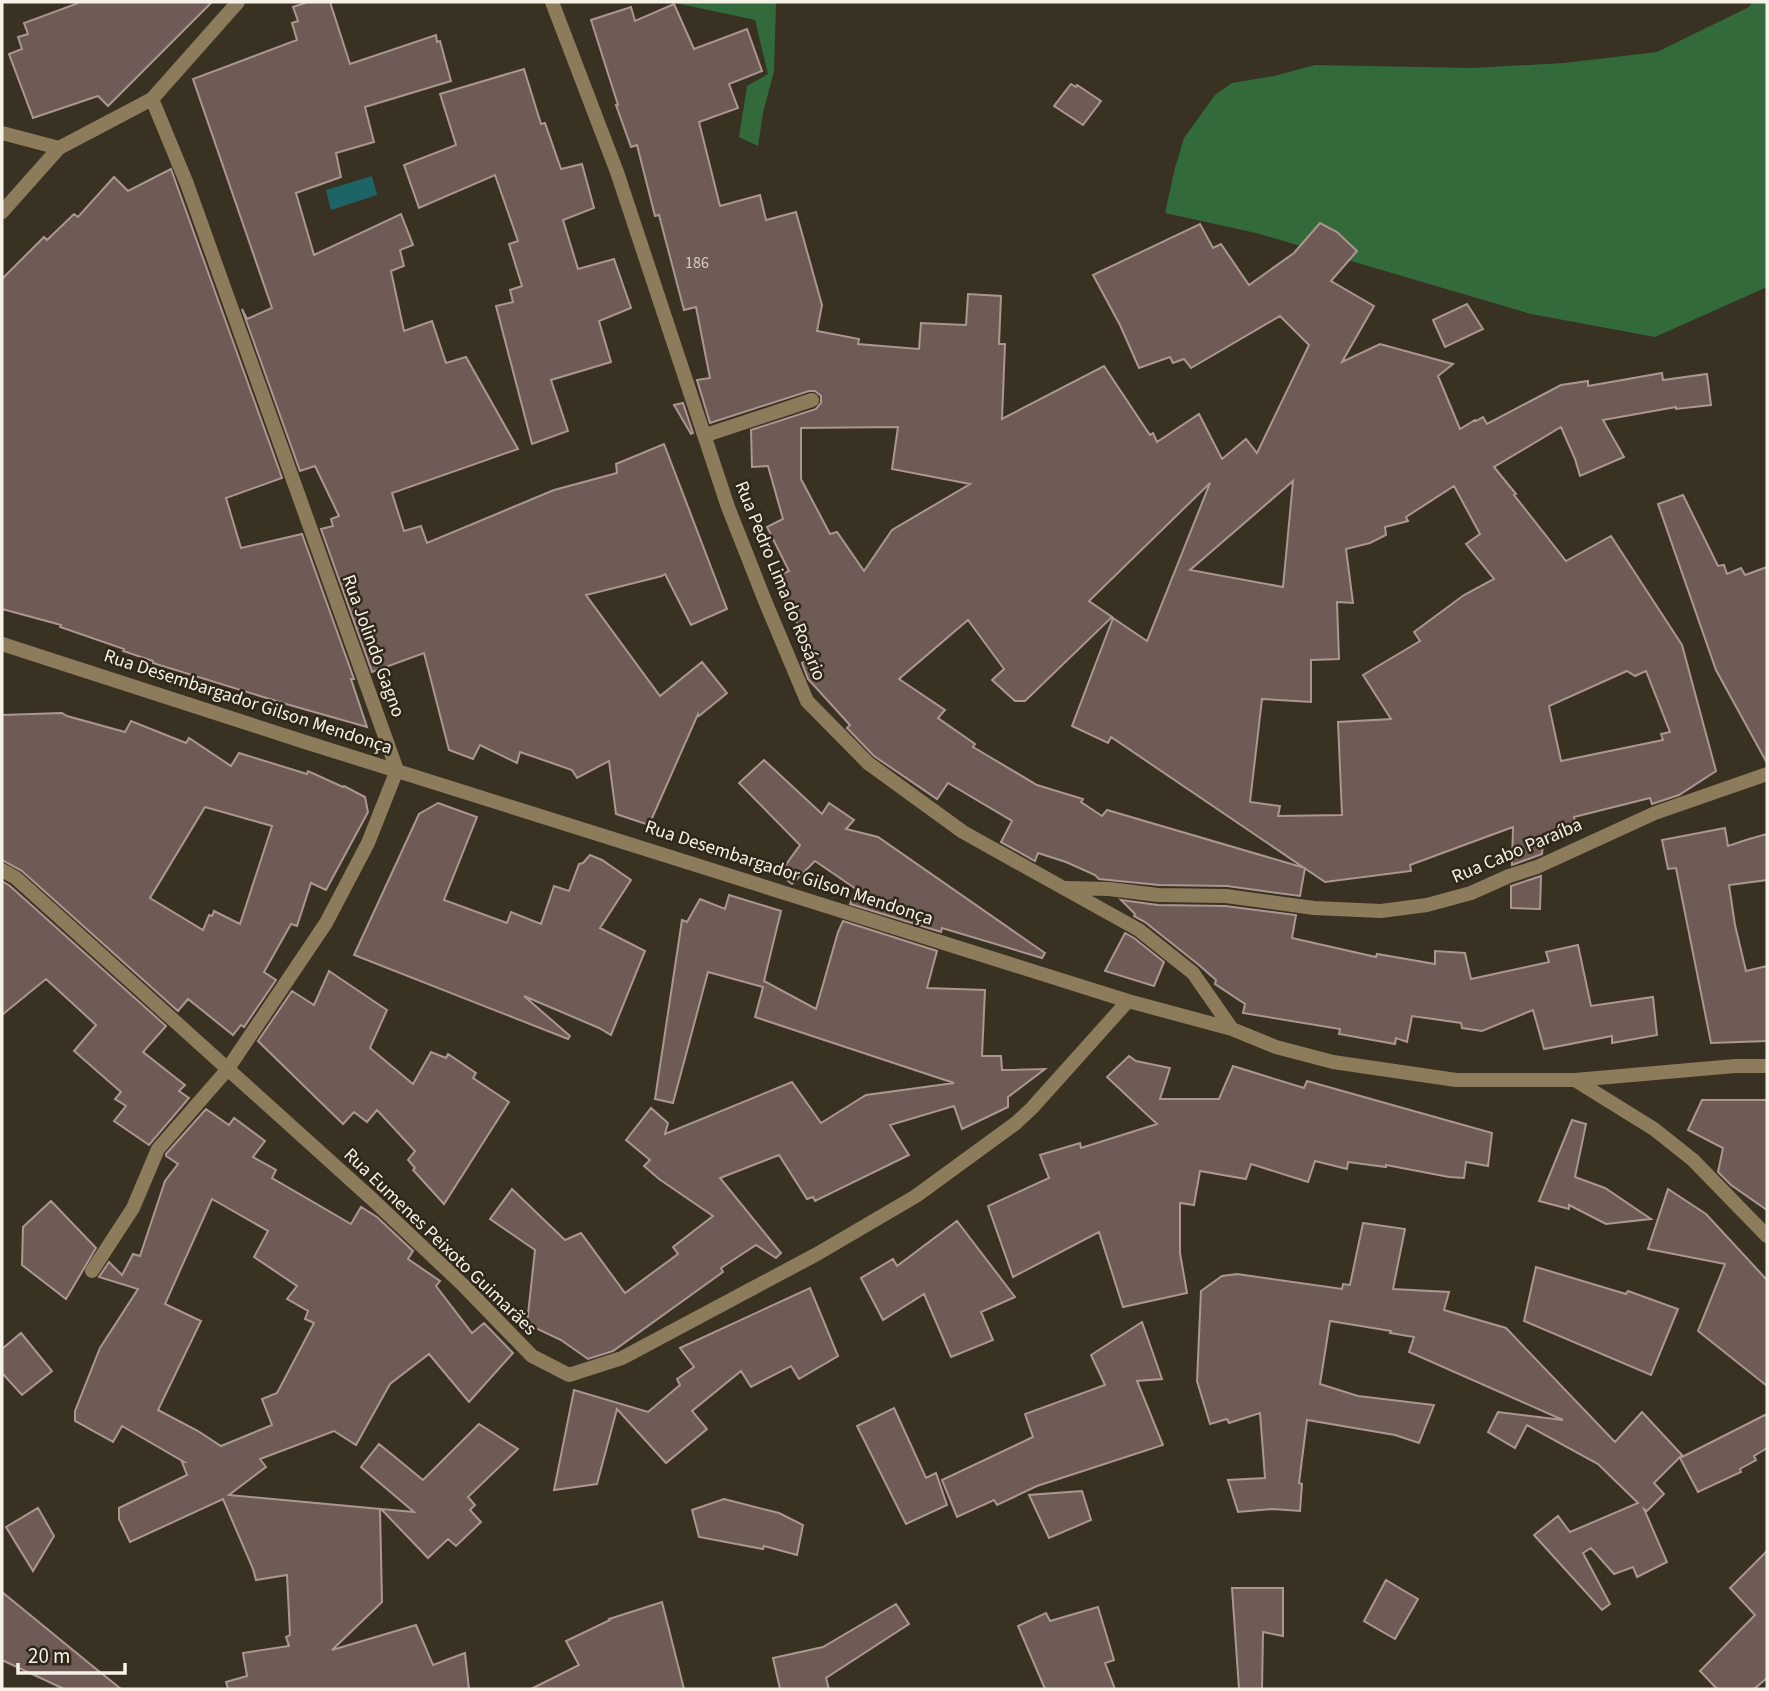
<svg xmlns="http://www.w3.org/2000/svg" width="1769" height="1691" font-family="'Source Sans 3',sans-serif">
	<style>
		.green { fill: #336a3c }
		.water { fill: #1d6467 }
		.building { fill: #6f5b56; stroke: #ac9691; stroke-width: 2; fill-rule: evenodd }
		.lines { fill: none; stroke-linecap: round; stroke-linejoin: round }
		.lane { stroke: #8d7c5b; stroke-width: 14 }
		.street { stroke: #8d7c5b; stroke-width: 14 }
		.labels { text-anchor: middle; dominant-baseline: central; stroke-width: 5; stroke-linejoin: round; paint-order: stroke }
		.number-label { font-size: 16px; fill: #d5ccc4 }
		.street-label { font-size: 19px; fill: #f7f2e8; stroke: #2f2819 }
	</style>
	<rect width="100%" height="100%" fill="#393122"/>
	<path class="green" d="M671,2h105l-2,69 -11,42 -5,33 -19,-9 8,-51 21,-12 -13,-54z
		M1752,2h15v285l-112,50 -124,-23 -275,-81 -91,-20 10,-45 9,-30 31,-43 17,-12 42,-7 41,-11 157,3 92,-5 93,-11 92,-45z"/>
	<path class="water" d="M372,176l5,19 -46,15 -5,-20z"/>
	<path class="building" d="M78,2h134l-104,104 -10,-10 -65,22 -24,-64 13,-5 -4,-12 10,-3 -4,-11 52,-19z
		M308,2h22l20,62 86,-29 1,7 3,-1 11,40 -86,26 9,35 -38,11 5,24 -45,16 18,62 87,-41 12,31 -13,5 4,16 -13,5 13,60 28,-10 14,42 20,-6 52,92 -126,44 12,38 17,-5 6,17 127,-53 63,-17 -1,-9 48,-20 63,165 -36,16 -26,-51 -3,2 -76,19 74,101 42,-34 25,31 -28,23 -1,-2 -49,111 -33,-11 -7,-53 -32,17 -5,-8 -52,-18 -3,11 -37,-18 -7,14 -24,-9 -25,-97 -52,19 -51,-143 12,-3 -2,-7 8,-3 -24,-50 -15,5 -58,-162 5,10 25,-11 -79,-229 104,-39 -5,-17 6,-2 -5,-14z
		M674,4l20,45 53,-20 15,42 -33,13 9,24 -39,14 21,84 40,-11 6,25 30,-8 26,93 -5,26 42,8 -1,5 61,5 2,-26 45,2 2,-31 33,2 -2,48h6l-3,75 102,-53 46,69 3,-2 4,9 42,-28 23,45 24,-20 11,14 52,-108 -29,-29 -89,52 -7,-9 -11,4 -3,-6 -31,11 -19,-43 -27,-50 107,-51 13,24 8,-4 28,41 45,-32 26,-30 17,9 20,19 -26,30 43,25 -32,56 38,-18 73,20 -15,12 22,53 15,-9 1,1 7,-4 4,7 74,-39 27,-4v5l74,-13 1,7 44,-6 4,31 -35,4v-2l-73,13 21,37 -44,19 -5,-17 -14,-32 -67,40 22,27 -2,1 52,66 45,-25 71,109 34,126 -37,24 -27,9 -2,-6 -76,19 2,8 -33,17 -1,12 -30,11 1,-38 -103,38 1,6 -86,11 -214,-145 -3,6 -36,-17 41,-108 34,23 63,-158 -121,118 23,16 -87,84h-10l-23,-21 12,-11 -36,-49 -69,59 46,31 -7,8 37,26 -2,3 64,38 46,14 -2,3 21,14 5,-6 198,58 -5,28 -73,-10 -68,-1 -60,-6 -4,-4 -29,-13 -28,-9 -3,8 -34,-19 11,-21 -64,-38 -11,16 -63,-43 -27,-28 3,-3 -42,-46 -6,-16 13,-8 -43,-77 17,-7 -22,-44 16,-8 -15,-53 -16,1 -1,-37 65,-21 5,-6v-7l-6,-5h-6l-99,32 -13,-43 13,-2 -14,-71 -12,3 -25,-95 -4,1 -18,-71 -6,2 -15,-42h2l-27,-85 40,-13 4,14zM898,427l-6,42 78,15 -78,46 -28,41 -27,-39 -7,2 -29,-55v-51zM1293,481l-10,106 -93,-17zM1454,486l26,48 -14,10 28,35 -30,16 -50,37 6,9 -57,34 28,44 -53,3 4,93 -64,1 2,-10 -30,-4 12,-103 49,3v-42l28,-1 -2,-57 16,1 -7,-54 24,-6 16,-8 -1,-8 23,-6 -2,-4zM1627,671l8,5 11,-5 24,61 -9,2 2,6 -102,21 -12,-55z
		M524,69l17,55 4,-1 16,46 21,-5 12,44 -31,12 15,49 36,-10 17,49 -32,13 12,41 -60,18 17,51 -36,13 -36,-138 17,-4 -3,-12 12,-4 -13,-42 9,-3 -23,-66 -76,33 -15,-43 52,-20 -16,-51z
		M1071,84l5,3 1,-2 24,16 -18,24 -29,-19z
		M171,169l111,309 -56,20 15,50 61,-14 52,145h-3l16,48 -81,-23 -133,-41v-2l-30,-10 1,-2 -64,-22 1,-2 -59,-16v-330l42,-42 3,3 27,-26 4,3 36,-40 14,14z
		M1467,304l16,25 -38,18 -12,-27z
		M683,403l10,30 -2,1 -17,-29z
		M1683,495l35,71 6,-1 3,9 14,-6 4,7 22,-8v196l-51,-93 -58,-166z
		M62,713l5,3 58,16 6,-11 55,22 3,-5 42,28 8,-13 68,21 1,-3 35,16 1,-1 21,11 3,15 -42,78 -15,-7 -14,43 -6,-2 -27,48 12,8 -32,47 -3,-2 -8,10 -45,-36 -10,12 -156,-140 -20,-11v-145zM205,807l67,19 -32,98 -26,-13 -2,5 -3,-1 -6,15 -53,-32z
		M764,760l58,54 7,-11 25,17 -8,9 32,8 167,116 -3,5 -100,-30 -1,4 -91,-28 6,-15 -41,-28 -23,23 -13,-10 21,-29 -61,-62z
		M438,803l39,14 -33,83 63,23 4,-11 30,12 13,-38 15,5 10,-27 4,-1 7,-8 12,5 29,20 -31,48 45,23 -34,84 -12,-7 -75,-32 46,40 -2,3 -214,-84 65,-141z
		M1725,828l3,18 21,-7 18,-5v46l-38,5 6,40 11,46 21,-5v75l-56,2 -35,-175 -8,1 -6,-29z
		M1541,876l-1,33 -29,-1v-22z
		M2,881l8,5 156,140 -23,26 42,33 -6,6 10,7 -40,47 -35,-24 12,-15 -11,-7 6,-7 -47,-41 22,-26 -50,-46 -44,36z
		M729,895l52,16 -17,70 52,28 22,-77 5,-11 94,30 -10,37 58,2 -3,66h19l1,14 43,-1 -37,28v10l-46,22 -8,-23 -64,19 19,30 -94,46 -2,-4 -6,2 -28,-44 -59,23 61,75 -5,5 -20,-13 -35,23 2,4 -110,79 -25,8 -27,-19 -34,-16 8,-74 -45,-31 22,-30 53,51 16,-7 44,60 53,-39 -5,-7 40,-31 -54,-37 -15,-13 6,-6 -24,-20 25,-32 17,15 -3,11 127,-52 29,41 45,-28 88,-12 -199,-66 8,-30 -55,-15 -35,131 -18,-4 27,-179 5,2 13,-23 25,10z
		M1121,900l37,5 67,1 71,9 -4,23 84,19 1,-3 58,10v-13l30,2 6,26 78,-17 -3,-10 32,-7 13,61 62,-9 4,38 -45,8v-7l-68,13 -11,-39 -51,21 -20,-3 -1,-5 -49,-7 -5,26 -11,-4 -1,6 -56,-10 1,-5 -97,-16 2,-9 -30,-20 1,-4 -17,-15 -54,-43 -11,-6 1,-2z
		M1125,933l9,5 30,24 -10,24 -49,-15z
		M329,971l58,39 -17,38 43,36 18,-32 15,6 2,-4 28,19 -3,5 36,24 -65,102 -31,-34 2,-2 -7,-8 7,-9 -38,-41 -10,12 -13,-10 -11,12 -85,-83 34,-50 22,14z
		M1129,1056l7,5 34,7 -10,31h59l14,-33 71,22 3,-7 185,52 -4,33 -22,-4 -2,16 -15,-1 -63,-12v2l-38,-5 -1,7 -32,-8 -7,21 -57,-18 -5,15 -46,-8 -6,34 -14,-2v50l7,40 -64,14 -24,-75 -86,45 -25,-71 61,-28 -9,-23 40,-12 1,5 76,-24 -50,-47z
		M1702,1100h65v110l-36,-25 -13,-13 5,-24 -35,-18z
		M206,1109l23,16 5,-7 31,23 -12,16 23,13 -4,8 79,46 10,-17 16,10 36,34 -5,8 32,22 -4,5 36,47 12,-10 29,30 -44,49 -40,-48 -39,30 -34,61 -22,-14 -74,28 6,8 -37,28 151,14 2,93 -50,48 84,-25 17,40 32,-12 4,36h-241l-2,-7 21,-6 -4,-23 46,-7 -3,-9 4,-2 -3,-60 -31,5 -3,-11 -30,-70 -93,43 -11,-23v-11l68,-33 -5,-13h2l-62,-36 -9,16 -38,-21v-10l25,-63 38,-59 -39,-12 10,-15 13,13 11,-21 7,2 25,-75 13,-17 -12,-8v-2zM212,1199l56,32 -14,26 43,29 -10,13 21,12 -3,8 9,4 -37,70 -15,6 10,26 -51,21 -23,-15 -40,-21 43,-89 -36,-17z
		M1572,1120l14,4 -11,53 30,11 46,31 -45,5 -37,-19v4l-30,-8z
		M1668,1189l38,25 61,66v106l-69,-55 27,-67 -77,-15z
		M51,1201l45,47 -30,51 -44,-34 1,-38z
		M957,1221l58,76 -34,15 12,28 -42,17 -27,-63 -41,26 -22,-42 32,-19 4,7z
		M1363,1223l42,6 -12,60 56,3 -5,18 62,18 109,114 27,-30 40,43 -28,28 10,11 -17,17 -3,-2 23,53 -30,15 -4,-10 -19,7 -23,-26 -8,5 27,51 -8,6 -68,-75 24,-19 12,16 68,-29 -40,-39 -71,-39 -12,23 -27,-16 10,-20 65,8 -154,-68 5,-15 -24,-4 1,-2 -61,-10 -10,63 38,12 76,9 -15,38 -24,-8 -88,-15 -8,63 3,1 -2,27 -27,-2 -35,3 -10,-32 37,-2 -5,-65 -31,10 -2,-4 -17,5 -13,-43 4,-90 21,-15 15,-2 105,15 1,-5 7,1z
		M1536,1267l90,27 2,-3 50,18 -27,66 -127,-54z
		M810,1288l28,68 -39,23 -8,-13 -40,21 -10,-16 -49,40 15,18 -41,34 -49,-54 -20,75 -43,6 20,-100 74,22 32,-27 -3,-6 17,-12 -14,-19z
		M1142,1322l20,57 -25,2 26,64 -126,41 -40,19 -3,-5 -37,17 -15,-37 91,-43 -8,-23 80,-29 -14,-30z
		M21,1333l31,38 -30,24 -20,-22v-24z
		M894,1408l32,70 10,-5 11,32 -41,19 -49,-98z
		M1767,1414v34l-13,8 2,4 -16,9 1,3 -43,20 -18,-34z
		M479,1424l39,25 -50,48 7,8 -5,5 11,12 -25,24 -8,-7 -20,19 -47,-49 33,3 -53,-45 18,-23 44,36z
		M1082,1491l9,29 -42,18 -20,-43z
		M724,1499l55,14 24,12 -6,30 -33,-9 -1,3 -64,-12 -7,-27z
		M38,1508l16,28 -21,35 -27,-44z
		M1767,1551v127l-13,11h-37l-17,-18 55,-56 -25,-27z
		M1386,1580l32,19 -23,40 -31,-18z
		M1232,1588h51v48l-20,-4 -1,57h-23z
		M2,1592l88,72 31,25h-57l-62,-29z
		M662,1602l22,87h-153l48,-24 -13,-24 44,-21 -1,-1z
		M896,1604l13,20 -83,54 3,11h-49l-7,-31 50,-11z
		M1098,1607l16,53 -9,3 10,26h-70l-27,-63 28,-13 4,8z"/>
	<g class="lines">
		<path class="lane" d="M703,432l6,2 103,-34"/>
		<path class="street" d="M552,2l65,170 111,335 37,94 42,100 61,62 95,69 176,98 54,43 39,56
			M2,133l57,15
			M2,212l57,-64 93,-49 86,-97
			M2,644l303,98 823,259 104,28 44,18 57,15 123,18h119l160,-14h32
			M2,870l14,8 357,322 90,85 69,71 37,19 53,-17 195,-104 99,-58 100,-73 16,-15 96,-107
			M1067,888l42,1 49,6 68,1 88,12 67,3 46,-6 44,-12 38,-17 28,-9 118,-54 112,-39
			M1575,1080l79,49 39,31 74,76
			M92,1271l41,-63 25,-59 69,-79 99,-147 42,-80 29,-73 -210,-586 -35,-85"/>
	</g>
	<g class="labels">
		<g class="number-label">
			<text x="697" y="263">186</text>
		</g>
		<g class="street-label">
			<text transform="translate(780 581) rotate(68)">Rua Pedro Lima do Rosário</text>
			<text transform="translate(373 646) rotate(70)">Rua Jolindo Gagno</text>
			<text transform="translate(248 702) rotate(18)">Rua Desembargador Gilson Mendonça</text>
			<text transform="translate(1517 851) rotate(-23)">Rua Cabo Paraíba</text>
			<text transform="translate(789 873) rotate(18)">Rua Desembargador Gilson Mendonça</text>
			<text transform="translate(440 1242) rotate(44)">Rua Eumenes Peixoto Guimarães</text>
		</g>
	</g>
	<rect width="1769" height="1691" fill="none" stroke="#f7f2e8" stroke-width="7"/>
	<path d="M18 1663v10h107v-10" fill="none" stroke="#f7f2e8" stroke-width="3.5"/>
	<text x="28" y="1663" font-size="21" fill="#f7f2e8" stroke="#2f2819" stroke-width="5" paint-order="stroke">20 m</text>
</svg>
